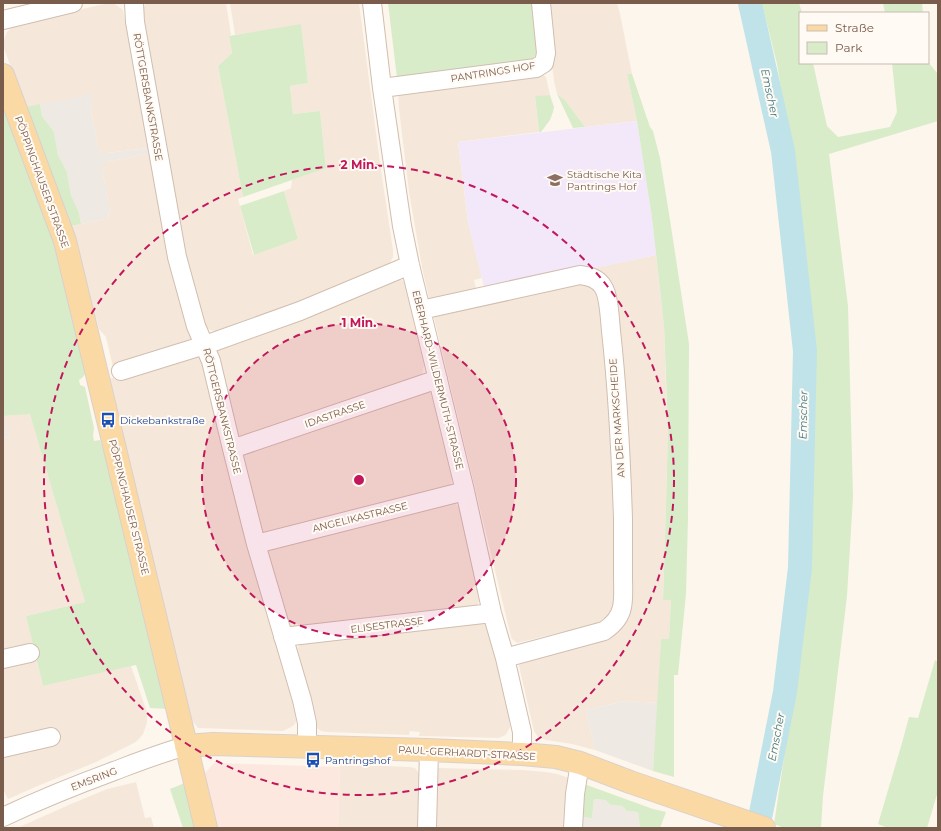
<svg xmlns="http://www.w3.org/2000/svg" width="941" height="831" font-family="Montserrat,sans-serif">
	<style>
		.residential { fill: #f5e8da }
		.commercial { fill: #fde8e0 }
		.industrial { fill: #efe9e4 }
		.education { fill: #f3e8fa }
		.green { fill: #d8ecc9 }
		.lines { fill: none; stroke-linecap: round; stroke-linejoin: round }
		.river { stroke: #bfe3e8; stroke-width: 24 }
		.minor-casing { stroke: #d1beb0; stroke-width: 20 }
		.major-casing { stroke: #dad1cd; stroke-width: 24 }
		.minor { stroke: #fff; stroke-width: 18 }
		.major { stroke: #fbd9a5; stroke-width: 22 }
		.ring { fill: none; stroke: #c2185b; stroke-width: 2; stroke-dasharray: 7 5 }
		.labels { text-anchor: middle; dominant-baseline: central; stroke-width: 4; stroke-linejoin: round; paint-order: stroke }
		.street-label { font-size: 10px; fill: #7a5c4d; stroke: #fffaf3 }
		.education-label { font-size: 10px; fill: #785e54; stroke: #fffaf3; text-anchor: start }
		.transit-label { font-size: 10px; fill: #164399; stroke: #fffaf3; text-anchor: start }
		.water-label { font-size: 11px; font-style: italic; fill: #437c86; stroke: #fffaf3 }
		.centre { fill: #c2185b; stroke: #fffaf3; stroke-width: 2 }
		.ring-label { font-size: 12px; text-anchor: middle; font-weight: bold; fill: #c2185b; stroke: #fffaf3; stroke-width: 4; stroke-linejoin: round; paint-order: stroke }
	</style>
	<rect width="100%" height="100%" fill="#fdf6ec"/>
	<path class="residential" d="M109,3l6,1 8,6 26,138 -42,5h-4l-3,-2 -2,-3 -8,-42h3l-9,-10 -58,11 -23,-61v-4l4,-10 4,-4 9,-5z
		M146,3h80l5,32 -2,1 3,17 -14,13 25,131 -5,2 15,56 45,-16 -14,-48 7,-3 1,-8 34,-13 -6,-56 -27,3 -3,-28 18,-3 -7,-58 -66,10 -5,-32h129l21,160 13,87v7l-4,8 -48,21 -122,46 -9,-2 -4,-3 -3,-3 -14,-53 -48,-249 2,-13z
		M545,3h72l3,11 12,60h-5l10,47 -52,6 -20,-27 -8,-6 -3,-13z
		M542,74l4,3 4,18 -15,2 4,35 -81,10 10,79 14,57 -8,2 3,13 -47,10 -8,-36 -13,-75 -10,-83 -1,-18z
		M150,153l44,190 -81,24 -7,-30 -7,-8 -3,-12h-1l-16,-66 -8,-25 38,-8 -1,-6h2l-8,-43v-3l2,-4 4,-1 15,-2z
		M656,255l8,70 2,61 2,43 -2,76 -3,95h8l-2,39h-8l-3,64 -33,-2 -39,9 9,40 -23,-6 -26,-4 -8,-3 -4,-6 -15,-65 1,-4 100,-37 -9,-333 -32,-21z
		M399,279l5,2 1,2 19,82 -1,7 -3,4 -181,61 -3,-1 -19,-82 2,-5z
		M584,281l16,13 14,142 2,163 -9,22 -40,12 -1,-2 -49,12 -5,-4 -1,-2 -78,-323z
		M196,353h3l3,7 96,355 -3,9 -2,2 -10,5 -85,-3 -4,-5 -3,-4 -82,-340z
		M430,389l22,89 -1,8 -188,49 -21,-74 1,-5 4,-3z
		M30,413l55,189 -59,14 8,32 -31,7v-217l6,-1 -6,-21z
		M454,502l4,4 1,3 21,86v4l-2,5 -3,3 -181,21 -4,-1 -3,-3 -21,-74z
		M484,623l3,3 2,4 18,76 3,21 -3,6 -3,3 -6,2 -79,-2 1,-4 -10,-1 -1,4 -83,-3 -5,-1 -4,-3 -3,-4 -18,-72 2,-5 4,-4z
		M36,658l7,28 88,-20 16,46v11l-4,11 -4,5 -5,4 -38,19 -56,23 -32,14 -5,-10v-126z
		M340,764l69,3 6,1 4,5 -2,55h-79z
		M438,768l84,2 24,2 11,2 12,4 -3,50h-132l3,-59z
		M136,782l9,36 6,-1 3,11h-137l54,-24 36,-15z"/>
	<path class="commercial" d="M214,763l126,4 -2,61h-124l-10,-53 1,-2z"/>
	<path class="industrial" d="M91,93l2,13 -3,1 8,40 2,4 3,2h4l42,-5 1,5 -27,6 -15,2 -4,2 -2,6 8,43 -2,1 1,5 -28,6 -2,-11 -8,-18 -4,-23 -9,-17 -4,-23 -12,-16 -2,-12 43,-8 1,-1z
		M3,414l6,23 -6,1z
		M625,701l33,2 -5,68 -58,-21 -9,-40z
		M594,799l11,1 6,5 11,1 5,5 11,1 2,16h-62l1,-11 13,1z"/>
	<path class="education" d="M637,121l15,97 4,37 -171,36 -17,-70 -10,-79z"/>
	<path class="green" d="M388,3h146l3,48 -3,7 -6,3 -131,17z
		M762,3h37l3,10h-2v50h13l14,63 11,11 52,-10 7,-15 -5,-49h36v-4v3l10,12v47l-109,33 19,152 5,191 -6,99 -24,200 -2,32h-37l-10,-4 32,-211 8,-148 -3,-139 -18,-161 -16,-101z
		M883,3h39l1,10h-38z
		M301,24l7,59 -18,3 3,28 27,-3 6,57 -83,29 -25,-131 14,-13 -3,-17z
		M627,74h5l18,53 3,4 7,27 10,62 19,124 -1,174 -2,76 -8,81h-4v102l-21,-6 8,-132h8l2,-39h-8l3,-95 2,-76 -4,-103 -12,-108 -15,-97z
		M557,94l8,6 20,27 -12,1z
		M550,95l4,12 -1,5 -3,8 -9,12h-2l-4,-36z
		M3,96l49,132 34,144 -3,5 -4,3 1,5 5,2 9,41 -1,8 1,5 6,-1 9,24 59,245 -18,-1 -14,-43 -93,21 -17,-70 59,-14 -55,-188 -27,2z
		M40,104l2,12 12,16 4,23 9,17 4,23 8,18 2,11 -10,2 -45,-119z
		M284,191l14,48 -44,16 -14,-49z
		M935,660l3,2v129l-11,37h-39l-10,-4 24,-81 7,-26 9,1z
		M185,783l11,45h-13l-13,-39z
		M584,784l69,25 13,3 -6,16h-20l-2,-16 -11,-1 -5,-5 -11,-1 -6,-5 -11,-1 -2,19 -13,-1z"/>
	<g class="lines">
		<path class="river" d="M750,3l33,148 22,200 -5,217 -15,124 -27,136"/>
		<g class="minor-casing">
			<path id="minor" d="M134,3l1,19 42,235 19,69 15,35 21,88 24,95 46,156 5,23v24
				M372,3l10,85 20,138 8,39 55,226 27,122 13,45 17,74v22
				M3,20l70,-17
				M382,88l154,-20 8,-5 2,-10 -5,-50
				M421,310l159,-35c9,1 18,3 23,12 6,8 7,34 8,44 7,63 10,125 12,188 0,20 0,39 0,58 0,10 1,21 -1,30 -2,11 -9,18 -18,24l-99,27
				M121,371l84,-26 95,-34 110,-46
				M232,449l206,-70
				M256,544l209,-53
				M283,637l209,-24
				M3,659l27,-6
				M3,748l48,-11
				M3,817c36,-17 73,-32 111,-46 24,-9 47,-18 72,-25
				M427,828l2,-78
				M573,828l2,-34 5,-31"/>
		</g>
		<g class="major-casing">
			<path id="major" d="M3,75l62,166 141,587
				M186,746l27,-2 216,6 93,4 34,3 24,6 50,19 134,46"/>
		</g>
		<use href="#minor" class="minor"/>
		<use href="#major" class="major"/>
	</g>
	<circle cx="359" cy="480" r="157" fill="#c2185b" fill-opacity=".12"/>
	<g class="ring">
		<circle cx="359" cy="480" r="157"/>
		<circle cx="359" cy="480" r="315"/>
	</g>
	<defs>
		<g id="school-bare" transform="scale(1.2)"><path d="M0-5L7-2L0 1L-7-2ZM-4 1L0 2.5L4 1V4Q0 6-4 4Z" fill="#8d6e63" stroke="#fffaf3" stroke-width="2.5" paint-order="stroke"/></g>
		<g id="bus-bare" transform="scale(1.2)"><path d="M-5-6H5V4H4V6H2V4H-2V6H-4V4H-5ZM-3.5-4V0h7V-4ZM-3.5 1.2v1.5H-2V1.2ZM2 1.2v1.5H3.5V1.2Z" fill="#1a4fb4" stroke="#fffaf3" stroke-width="2.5" paint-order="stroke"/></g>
	</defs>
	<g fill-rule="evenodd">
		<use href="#school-bare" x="555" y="180"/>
		<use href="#bus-bare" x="108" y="420"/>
		<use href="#bus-bare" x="313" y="760"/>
	</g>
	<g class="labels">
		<g class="street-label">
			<text transform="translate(493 72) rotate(-9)">PANTRINGS HOF</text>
			<text transform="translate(148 97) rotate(80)">RÖTTGERSBANKSTRASSE</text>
			<text transform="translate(42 182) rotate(70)">PÖPPINGHAUSER STRASSE</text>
			<text transform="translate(438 380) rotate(76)">EBERHARD-WILDERMUTH-STRASSE</text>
			<text transform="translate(222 411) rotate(76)">RÖTTGERSBANKSTRASSE</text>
			<text transform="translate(335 414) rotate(-19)">IDASTRASSE</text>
			<text transform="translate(617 418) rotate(-94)">AN DER MARKSCHEIDE</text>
			<text transform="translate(129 507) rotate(76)">PÖPPINGHAUSER STRASSE</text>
			<text transform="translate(360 517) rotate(-14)">ANGELIKASTRASSE</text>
			<text transform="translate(387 625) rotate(-7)">ELISESTRASSE</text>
			<text transform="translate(467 753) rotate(3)">PAUL-GERHARDT-STRASSE</text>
			<text transform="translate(94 779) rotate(-21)">EMSRING</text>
		</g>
		<g class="education-label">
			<text x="567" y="174">Städtische Kita<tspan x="567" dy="12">Pantrings Hof</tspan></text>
		</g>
		<g class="transit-label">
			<text x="120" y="420">Dickebankstraße</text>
			<text x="325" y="760">Pantringshof</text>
		</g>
		<g class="water-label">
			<text transform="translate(770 93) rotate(78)">Emscher</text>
			<text transform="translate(803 415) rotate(-89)">Emscher</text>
			<text transform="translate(776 737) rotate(-79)">Emscher</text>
		</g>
	</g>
	<circle cx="359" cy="480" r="6" class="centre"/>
	<g class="ring-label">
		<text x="359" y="169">2 Min.</text>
		<text x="359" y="327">1 Min.</text>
	</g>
	<rect width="941" height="831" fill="none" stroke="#7a5c4d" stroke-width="8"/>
	<rect x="799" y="12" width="130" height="52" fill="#fffaf3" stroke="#cabbb1"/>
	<rect x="807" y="25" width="20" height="6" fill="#fbd9a5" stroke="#cabbb1"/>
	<text x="835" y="32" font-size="12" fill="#7a5c4d">Straße</text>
	<rect x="807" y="42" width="20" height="12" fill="#d8ecc9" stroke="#cabbb1"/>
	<text x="835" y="52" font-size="12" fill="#7a5c4d">Park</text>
</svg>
